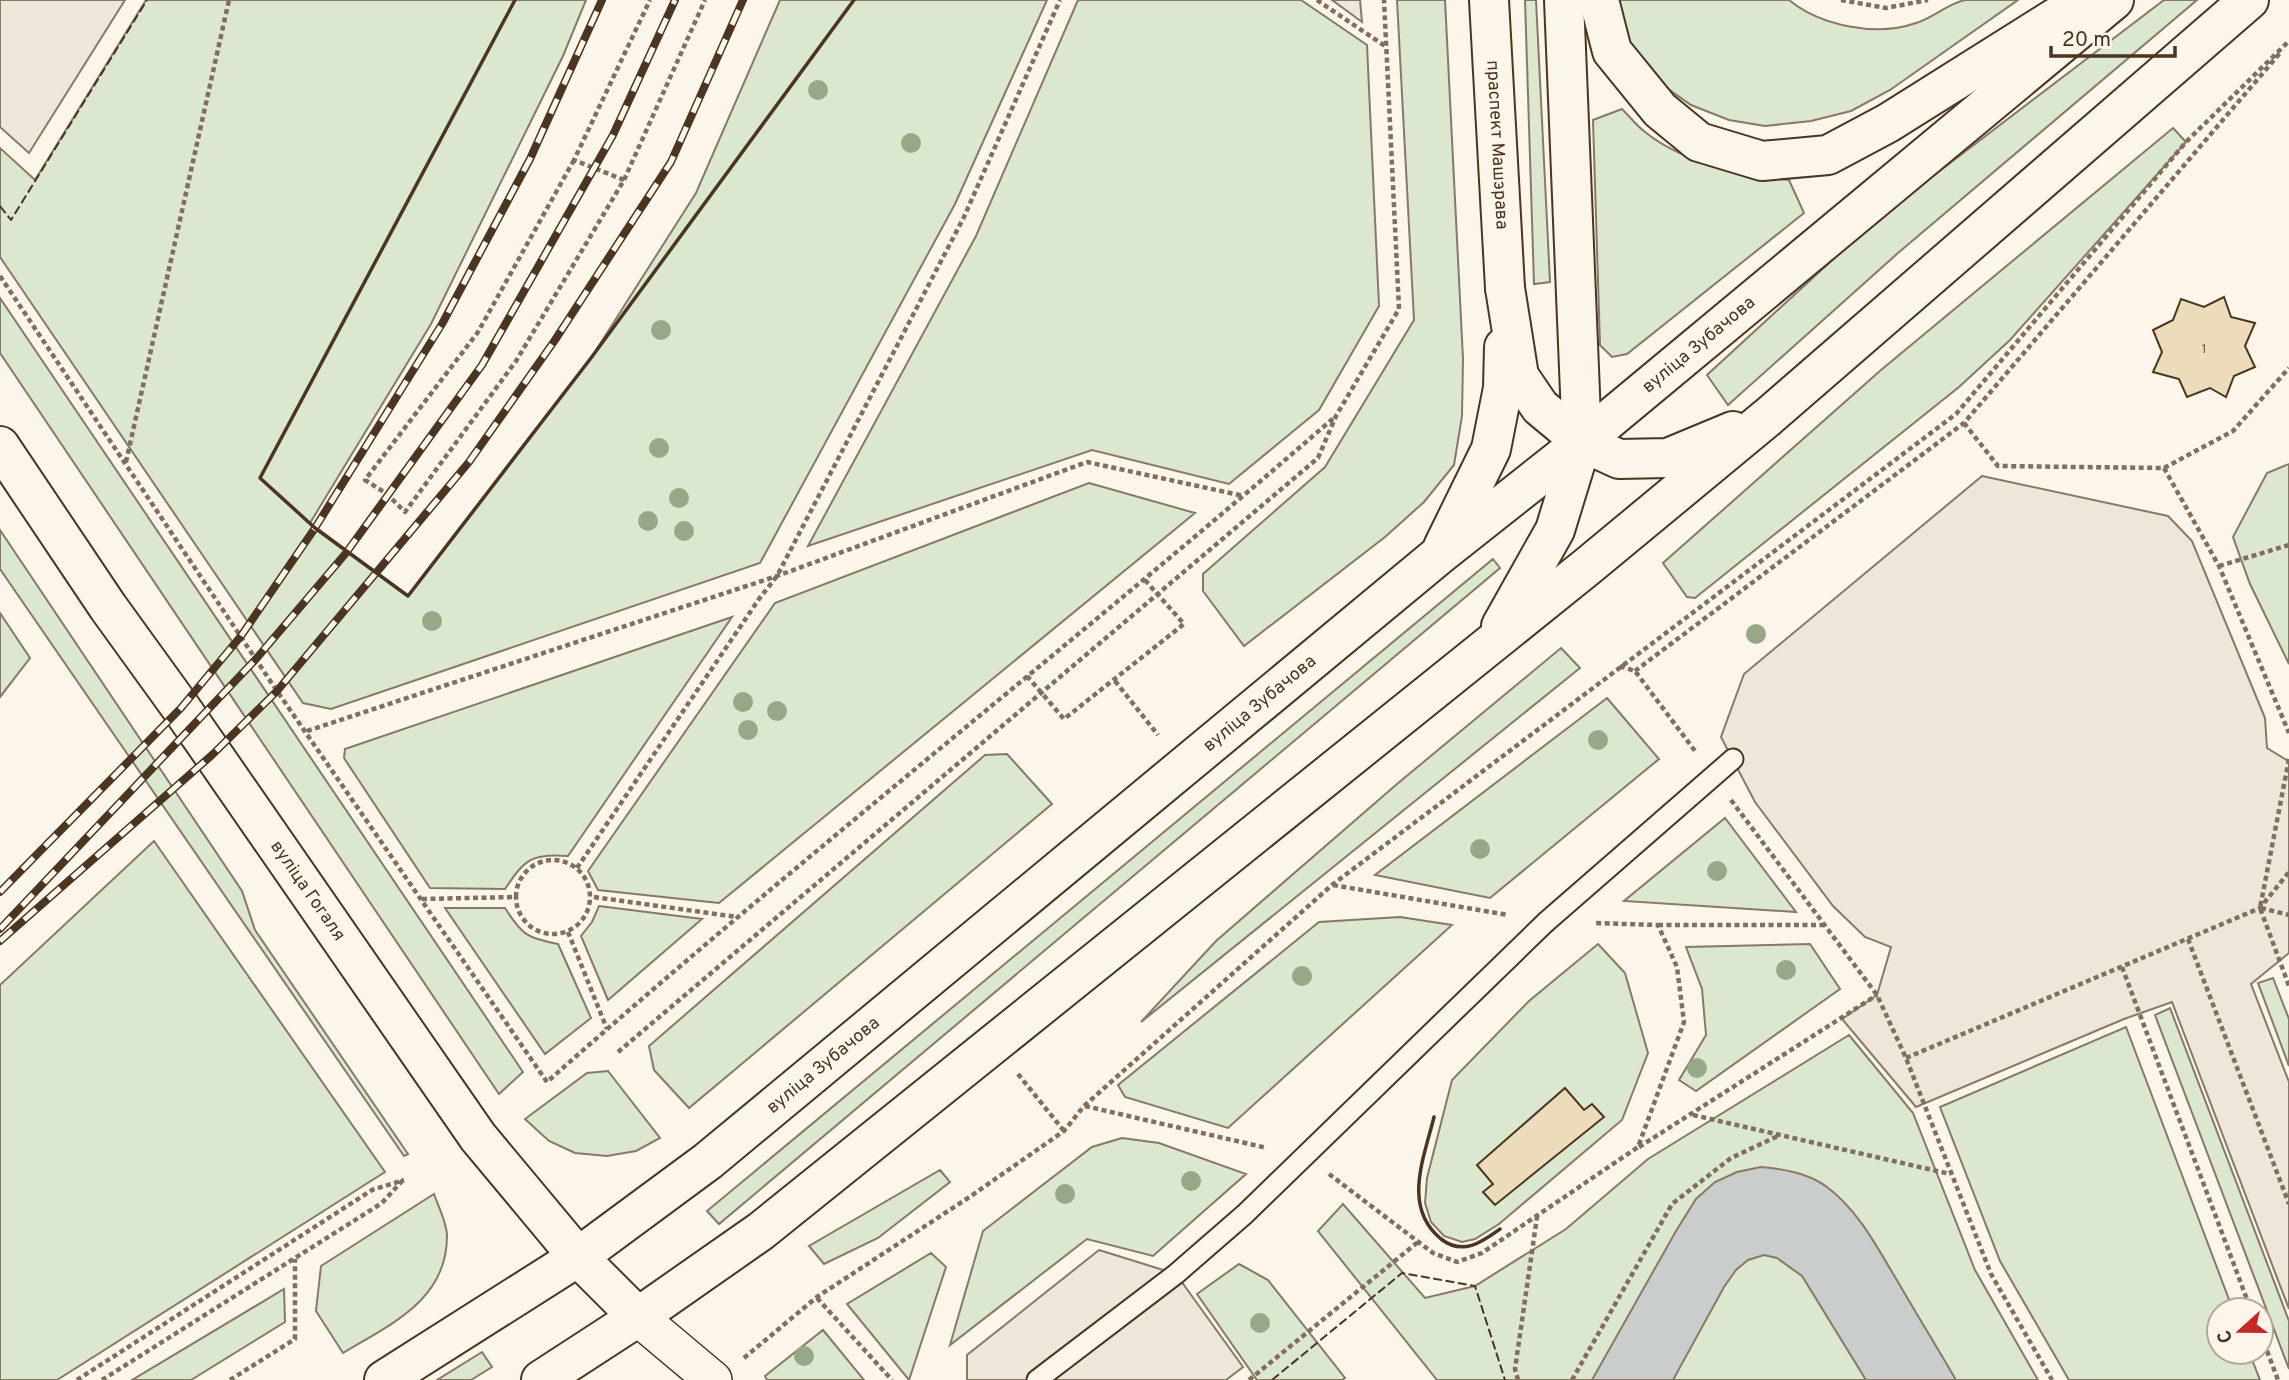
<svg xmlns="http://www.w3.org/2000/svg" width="2289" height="1380" font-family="Overpass,sans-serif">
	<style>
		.green { fill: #dce7d0; stroke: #887966; stroke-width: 2 }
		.parking { fill: #ede7d9; stroke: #887966; stroke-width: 2 }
		.water { fill: #c9cecd; stroke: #887966; stroke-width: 2 }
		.building { fill: #ecdcbc; stroke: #4a3520; stroke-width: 2 }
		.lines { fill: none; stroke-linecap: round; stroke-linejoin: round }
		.service-casing { stroke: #4a3520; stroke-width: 23 }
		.minor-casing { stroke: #4a3520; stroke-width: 40 }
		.secondary-casing { stroke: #4a3520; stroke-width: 42 }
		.primary-casing { stroke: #4a3520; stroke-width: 42 }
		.trunk-casing { stroke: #4a3520; stroke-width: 42 }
		.path { stroke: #7f6f5c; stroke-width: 4.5; stroke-dasharray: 5 3.5; stroke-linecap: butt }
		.service { stroke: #fbf6e9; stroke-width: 19 }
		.minor { stroke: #fbf6e9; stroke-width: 37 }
		.secondary { stroke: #fbf6e9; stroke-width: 38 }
		.primary { stroke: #fbf6e9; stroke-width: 38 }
		.trunk { stroke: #fbf6e9; stroke-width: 38 }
		.rail-casing { stroke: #4a3520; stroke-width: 8 }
		.rail { stroke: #fbf6e9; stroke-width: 5; stroke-dasharray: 16; stroke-linecap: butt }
		.fence { stroke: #4a3520; stroke-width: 2; stroke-dasharray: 9 3.5; stroke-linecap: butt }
		.wall { stroke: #4a3520; stroke-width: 3.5 }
		.tree { fill: #96a887 }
		.labels { text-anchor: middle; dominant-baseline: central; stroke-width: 5; stroke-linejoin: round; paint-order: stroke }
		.number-label { font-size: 14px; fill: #725f47 }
		.street-label { font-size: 18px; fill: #4a3520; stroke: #fbf6e9 }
	</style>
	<rect width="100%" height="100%" fill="#fbf6e9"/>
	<path class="green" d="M146,0h440l-23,56 -132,268 -121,199 98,73 183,-238 105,-165 84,-193h267l-92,204 -195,359 -429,146 -28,-6 -303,-446v-109l35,32z
		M1078,0h223l66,45 12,261 -60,104 -90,74 -137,-34 -284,96 168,-310z
		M1397,0h48l18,359 -1,57 -8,49 -30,37 -39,35 -141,109 -41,-55v-17l122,-107 89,-147z
		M1525,0h11l14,282 -16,2z
		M1611,0h178c32,26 87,37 127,23 17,-5 31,-19 49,-23 16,0 36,0 53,0l-128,90 -39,21 -40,10 -46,5 -36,-6 -38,-15 -34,-24 -34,-46z
		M2164,0h33l-299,253 -170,152 -21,-30 171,-157z
		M1622,109c7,7 15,17 23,23 40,32 96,42 144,48l15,33 -177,141 -15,3 -12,-12 -7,-225z
		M2173,128l13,14 -176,198 -51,47 -264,211 -8,-1 -24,-34 218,-193z
		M0,298l523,774 -24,22 -499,-741z
		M2289,464v200l-39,-80 -17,-47 34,-64z
		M1089,483l106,30 -476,390 -121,-13 -10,-19 187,-268z
		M0,530l242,361 13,39 153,224 -4,2 -404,-587z
		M1493,559l7,9 -781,656 -12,-13z
		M0,613l30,45 -30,39z
		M732,617l-164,239c-36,-3 -43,3 -63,33l-75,-1 -86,-130 1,-9z
		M1561,648l19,20 -439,354 75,-81 181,-157z
		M1607,698l52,61 -169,139 -115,-23z
		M1007,754l45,50 -363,304 -35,-38 -5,-24 336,-291z
		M1725,818l71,94 -172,-11z
		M154,841l231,331 -328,208h-57v-395z
		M599,906l103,13 -94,81 -27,-64 11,-14z
		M445,908h60c17,27 22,30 53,36l33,74 -46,36z
		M1400,917l52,8 -224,203 -103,-31 -7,-12 201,-163z
		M1598,944l27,29 23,80 -26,67 -123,104 -24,15 -13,3 -18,-6 -13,-14 -6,-19 2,-25 25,-98 77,-79z
		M1810,944l30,45 -144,102 -17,-11 27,-45 -4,-46 -16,-42z
		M2273,978l16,41v47l-31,-83z
		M2170,1008l119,313v48l-134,-354z
		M2126,1027l107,283h-14v42h30l11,28h-191l-69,-119 -60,-154z
		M1849,1035l64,78 62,157 63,110h-601l-119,-149 25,-27 82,94 50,-12 91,-57 82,-70z
		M608,1071l52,67 -24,13 -29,5 -32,-3 -26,-12 -24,-22 62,-46z
		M1122,1138l37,5 87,31 -93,82 -66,-17 -137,106 33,-114 109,-84z
		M940,1170l10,12 -72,56 -54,26 -15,-18z
		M434,1194c4,12 13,29 13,42 0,64 -56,88 -104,117l-27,-42 5,-45z
		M931,1253l15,14 -37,113 -62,-76z
		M1239,1264l29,16 77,98 -3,2h-85l-60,-86z
		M284,1289l1,33 -94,58h-59z
		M823,1330l41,50h-97l-2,-4z
		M482,1352l10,15 -21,13h-34z"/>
	<path class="parking" d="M0,0h125l-96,153 -29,-26z
		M1332,0h28l2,22z
		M1982,476l186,40 24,25 73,177 2,30 21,13 1,3v189l-38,31 38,98v227l-117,-307 -48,17 -208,88 -74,-88 35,-24 14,-48 -26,-10 -32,-31 -78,-104 -34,-65 23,-63z
		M1099,1250l77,24 67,93 -17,13h-259v-25z"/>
	<path class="water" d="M1761,1167c23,2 47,6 66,20 32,24 51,62 71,95 19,33 39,65 58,98h-90l-64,-104 -25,-18 -13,-3 -16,5 -12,10 -12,17 -51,93h-81l84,-149 20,-32 19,-17 22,-10z"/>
	<path class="building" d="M2224,297l7,20 24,6 -10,23 10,21 -21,9 -8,21 -16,-9 -23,9 -8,-18 -26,-7 9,-20 -9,-22 20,-10 8,-21 23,8z
		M1565,1088l19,22 8,-6 12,13 -109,88 -12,-13 10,-8 -16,-19z"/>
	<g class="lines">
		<g class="service-casing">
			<path id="service" d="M1037,1380l139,-106 69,-60 301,-292 187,-163"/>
		</g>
		<g class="minor-casing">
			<path id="minor" d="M638,1317l75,63"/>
		</g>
		<g class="secondary-casing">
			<g id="secondary">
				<path id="s1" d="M0,446l108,161 73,101 297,429 100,120 60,60"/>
			</g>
		</g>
		<g class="primary-casing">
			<g id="primary">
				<path id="s2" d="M1489,0l16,288"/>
			</g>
		</g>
		<g class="trunk-casing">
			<g id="trunk">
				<path d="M1599,0l13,51 48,59 39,32 63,19 66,-6 60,-32 191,-120"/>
				<path d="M1505,288l14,88 21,31 42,35 37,17 49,-1 65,-27"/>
				<path d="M1443,547l48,-98 12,-61 1,-41"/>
				<path d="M1501,626l54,-96 27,-88 -18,-442"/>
				<path id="s3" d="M384,1380l194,-123 130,-96 731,-606 143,-113 532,-442"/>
				<path d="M541,1380l97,-63 123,-86 827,-665 180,-149 481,-417"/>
			</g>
		</g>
		<path class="path" d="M1317,0l68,46
			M1841,0l45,8 42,-8
			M574,160l-96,172 -113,148 22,14 18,18 111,-151 108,-181 81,-180
			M624,180l-50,-20 76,-160
			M0,276l277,415 270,391c257,-228 529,-440 789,-666
			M1964,423l34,43 166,2 69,-37 56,-63
			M126,462l103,-462
			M2164,468l55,98 70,167
			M2219,566l70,-21
			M1620,666l15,5 60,80
			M1635,671l329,-248 316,-370
			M1027,676l37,43 120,-95 -40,-45
			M1115,681l43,54
			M307,731l470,-155 310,-114 157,34
			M2289,759l-29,149 29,78
			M1731,800l146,195 29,63 85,216 61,106
			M516 897a37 37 0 1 1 74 0a37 37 0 1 1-74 0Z
			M577,868l182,-269 18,-23 187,-359 96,-217
			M1333,885l175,30
			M594,897l143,20
			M422,899l94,-2
			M2261,908l28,7
			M1658,925h167
			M568,932l39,97
			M2188,939l101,265
			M2122,967l129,343
			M618,1052l700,-594 18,-42 63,-107 -15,-309
			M1906,1058l354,-150 29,-36
			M1018,1074l46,57
			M1085,1106l182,42
			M1693,1115l257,59
			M1639,1147l238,-152
			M1329,1174l104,79 24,9 25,-9 156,-106 46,-125 -7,-55 -19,-42 -65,-2
			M817,1298l75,82
			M2261,1335l17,45
			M744,1358l73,-61 154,-101 93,-65 20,-25 248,-221 624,-471 230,-272 103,-101
			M77,1380l295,-190 32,-10
			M102,1380l280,-177 21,-23
			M230,1380l65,-41v-80
			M1249,1380l169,-138
			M1518,1380l-3,-11 22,-152
			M1572,1380l100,-176 59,-46 49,-23"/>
		<use href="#service" class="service"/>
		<use href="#minor" class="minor"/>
		<use href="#secondary" class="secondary"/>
		<use href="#primary" class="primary"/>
		<use href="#trunk" class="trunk"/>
		<g class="rail-casing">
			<path id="rail" d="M0,892l181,-184 60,-72 74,-108 127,-204 88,-165 72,-159
				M0,929l256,-270 90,-106 136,-188 131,-230 62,-135
				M0,941l212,-186 65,-64 192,-229 86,-122 116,-178 72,-162"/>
		</g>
		<use href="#rail" class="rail"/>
		<path class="fence" d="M0,206l11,14 136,-220
			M1272,1380l130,-107 73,13 30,94"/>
		<path class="wall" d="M515,0l-255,478 55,50 93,68 183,-238 263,-358
			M1434,1117c-10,41 -32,90 7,122 22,17 41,3 59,-10"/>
	</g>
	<g class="tree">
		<circle cx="818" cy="90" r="10"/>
		<circle cx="911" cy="143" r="10"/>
		<circle cx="661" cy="330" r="10"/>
		<circle cx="659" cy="448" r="10"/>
		<circle cx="679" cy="498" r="10"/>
		<circle cx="648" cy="521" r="10"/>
		<circle cx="684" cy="531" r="10"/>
		<circle cx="432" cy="621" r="10"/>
		<circle cx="1756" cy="634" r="10"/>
		<circle cx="743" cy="702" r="10"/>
		<circle cx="777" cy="711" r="10"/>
		<circle cx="748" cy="730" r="10"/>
		<circle cx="1598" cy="740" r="10"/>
		<circle cx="1480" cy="849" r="10"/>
		<circle cx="1717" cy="871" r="10"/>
		<circle cx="1786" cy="970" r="10"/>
		<circle cx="1302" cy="976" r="10"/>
		<circle cx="1697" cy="1068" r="10"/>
		<circle cx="1191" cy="1181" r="10"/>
		<circle cx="1065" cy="1194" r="10"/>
		<circle cx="1260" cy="1323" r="10"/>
		<circle cx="804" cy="1356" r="10"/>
	</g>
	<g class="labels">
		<g class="number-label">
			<text x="2204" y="349">1</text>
		</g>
		<g class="street-label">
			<text stroke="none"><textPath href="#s2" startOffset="145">праспект Машэрава</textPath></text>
			<text stroke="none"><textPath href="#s3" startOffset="1675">вуліца Зубачова</textPath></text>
			<text stroke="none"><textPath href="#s3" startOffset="1108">вуліца Зубачова</textPath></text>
			<text stroke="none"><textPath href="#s1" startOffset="541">вуліца Гогаля</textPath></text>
			<text stroke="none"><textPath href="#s3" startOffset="541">вуліца Зубачова</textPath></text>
		</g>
	</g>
	<g transform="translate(2240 1331) rotate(249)"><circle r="33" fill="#fbf6e9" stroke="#b4a999" stroke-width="2"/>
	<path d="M0-5L12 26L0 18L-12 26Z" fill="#c62828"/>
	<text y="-10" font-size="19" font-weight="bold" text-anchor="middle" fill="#4a3520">С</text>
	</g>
	<path d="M2051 46v10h124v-10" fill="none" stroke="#4a3520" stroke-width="3.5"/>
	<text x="2062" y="46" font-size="21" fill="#4a3520" stroke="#fbf6e9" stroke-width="5" paint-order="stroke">20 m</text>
</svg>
